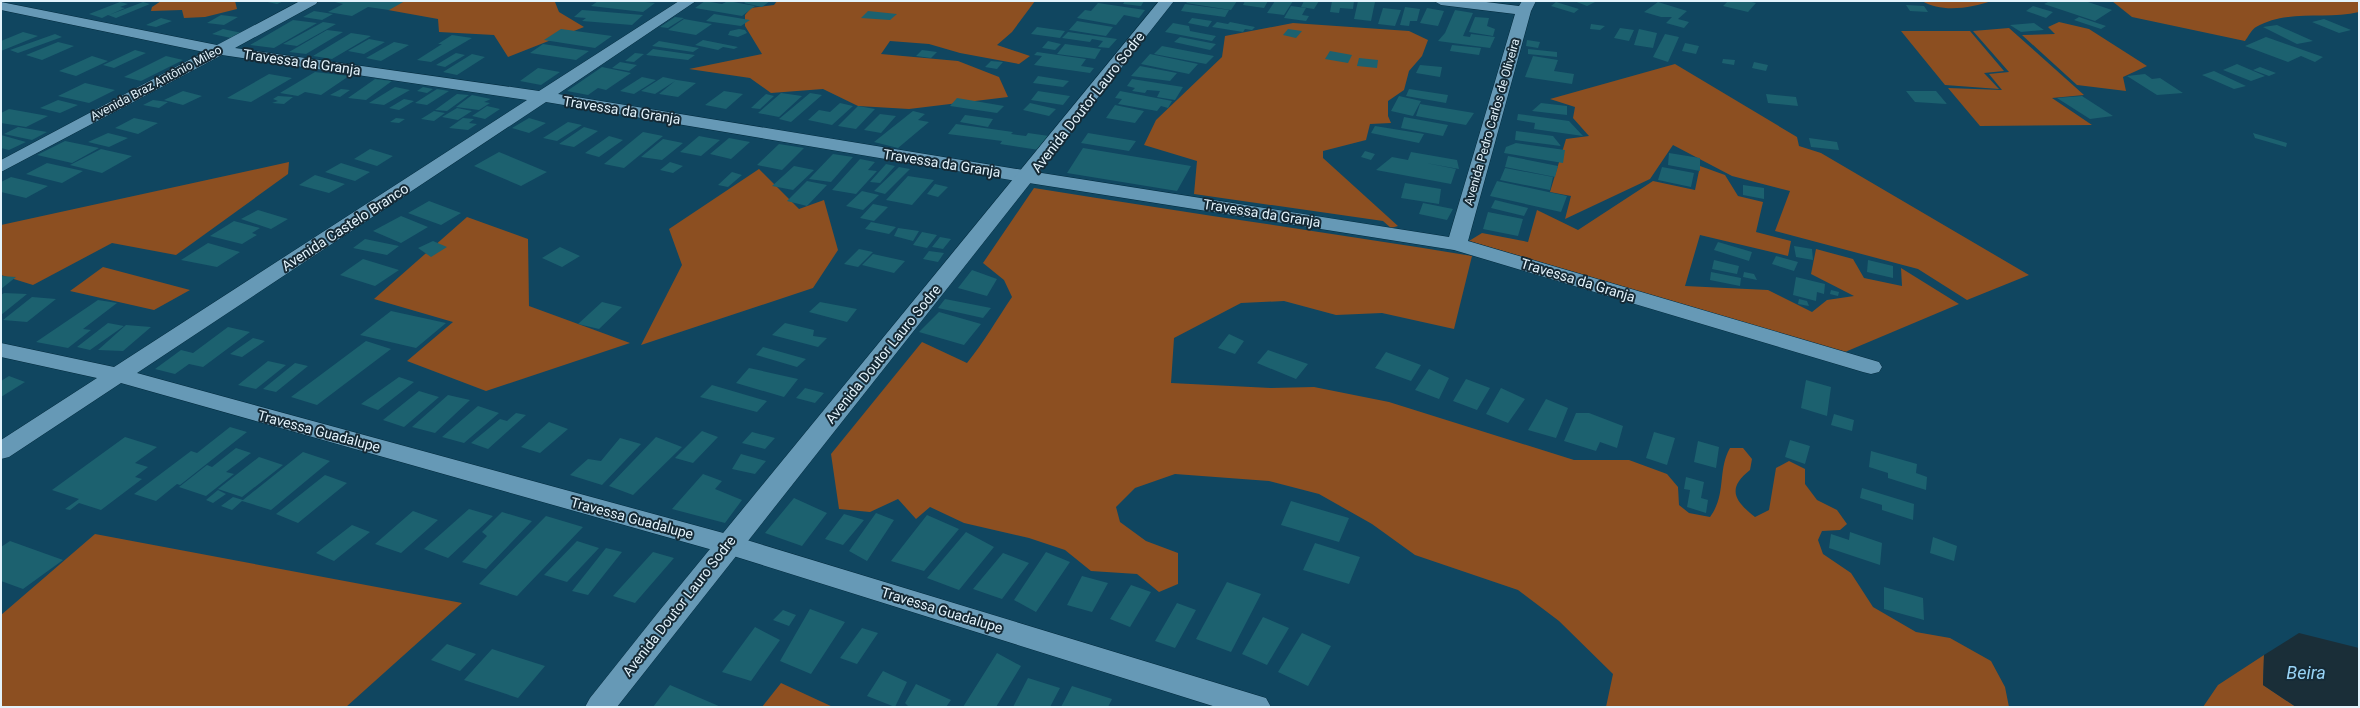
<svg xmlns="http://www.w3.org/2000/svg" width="2360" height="708" font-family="Roboto,sans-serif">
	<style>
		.green { fill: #8c4f21 }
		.water { fill: #1a2e38 }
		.building { fill: #1c616f }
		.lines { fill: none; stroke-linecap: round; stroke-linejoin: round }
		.street-casing { stroke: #022b3e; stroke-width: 1 }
		.secondary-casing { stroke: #022b3e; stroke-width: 1 }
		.street { fill: #6699b6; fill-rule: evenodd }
		.secondary { fill: #6699b6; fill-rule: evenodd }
		.labels { text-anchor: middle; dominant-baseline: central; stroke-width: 4; stroke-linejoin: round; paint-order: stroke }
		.far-street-label { font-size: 12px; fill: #e3f3fc; stroke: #152a36 }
		.street-label { font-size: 14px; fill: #e3f3fc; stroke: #152a36 }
		.near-water-label { font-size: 18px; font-style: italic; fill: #98d3f5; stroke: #152a36 }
	</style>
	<rect width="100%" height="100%" fill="#104660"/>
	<path class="green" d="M161,1h74l2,8 -32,8 -21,1 -2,-8 -31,1 1,-4z
		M403,1h157l-5,1 4,10 25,15 -76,30 -14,-22 -55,-3 -1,-13 -50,-9z
		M777,1h258l-23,31 -15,13 33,11 -11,8 -59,-11 -31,-9 -39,-3 -9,13 77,7 41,16 9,20 -99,12 -51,-3 -35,-17 -52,4 -21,-15 -61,-9 73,-15 -17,-28v-11l6,-7 23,-3z
		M1922,1h69c-19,7 -50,12 -69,0z
		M2112,1h247v11c-34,8 -71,-3 -103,15 -4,2 -8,10 -11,14l-113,-24z
		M2059,22l30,7 58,37 -24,11 3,14 -49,-6 -55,-50 33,-1 -7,-7z
		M1293,23l116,8 19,9 -6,16 -13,15 -5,19 -16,11v15l3,7 -21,1 -4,16 -43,11v7l75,68 -7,2 -8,-7 -189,-27 3,-33 -53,-16 12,-25 66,-63 3,-21z
		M2009,28l75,67 -32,3 40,27 -112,1 -32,-38 54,2 -13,-16 20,-2 -36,-41z
		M1901,31h69l34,40 -20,2 15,16 -54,-4z
		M1675,64l122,73 2,9 22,7 208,122 -62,25 -49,-31 -143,-38 15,-40 -58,-15 -59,-31 -23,34 -85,40 6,-23 -21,-4 16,-53 23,-3 -16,-18 2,-11 -25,-8z
		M289,162l-1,12 -112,81 -64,-12 -79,42 -32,-10v-50z
		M1700,166l25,9 13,21 25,6 -7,30 35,9 -3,15 -88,-21 -15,51 83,4 44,22 15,-12 27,-4 -43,-22 5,-25 37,10 11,19 38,8 -1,-18 58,36 -114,48 -376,-111 13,-8 46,9 9,-32 41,20 75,-49 42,9z
		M759,169l40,40 25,-9 14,50 -25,38 -172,57 41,-80 -13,-36z
		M1034,188c146,24 292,44 438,68l-18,73 -72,-16 -46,2 -52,-14 -43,2 -67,35 -3,45 100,5 43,-1 75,15 185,58h55l38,14 11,13 1,18 10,8 21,4c17,-23 7,-46 20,-69h13l9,11 -2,11c-24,19 -15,31 5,47l14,-7 7,-42 13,-7 16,8v15l12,16 20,10 10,14 -7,6 -18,1 -4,9 5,14 28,19 22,34 43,25 34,6 41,23 14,26 4,20h-403l7,-33 -54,-53 -41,-31 -103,-35 -43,-31 -53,-30 -50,-13 -94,-7 -40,14 -19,19 4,15 26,19 32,12v31l-19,8 -22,-18 -46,-3 -26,-21 -36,-12 -65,-15 -34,-16 -14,12 -18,-20 -28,13 -31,-3 -8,-55 91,-112 45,21c17,-21 30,-44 45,-66l-8,-17 -21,-17z
		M467,217l61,22 1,67 101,37 -144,48 -79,-30 46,-39 -79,-23z
		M103,267l87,23 -36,20 -84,-19z
		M95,534l367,69 -116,104h-345v-92z
		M2264,655l-1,30 33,22h-93l15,-22z
		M781,683l52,24h-71z"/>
	<path class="water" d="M2299,633l60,15v59h-63l-33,-22 1,-30z"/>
	<path class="building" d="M263,1h21l-7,3z
		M331,1h74l-16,9 -21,-3 -16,9 -24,-4 15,-8z
		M598,1h38l19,2 -12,9 -52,-6z
		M705,1l17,3 6,-3 27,5 -13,10 -47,-8z
		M747,1h23l-8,6 -18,-4z
		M1125,1h19l-3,5 -18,-2z
		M1188,1h49l-6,9 -45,-7z
		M1245,1h23l-4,7 -21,-3z
		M1275,1h18l-9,14 -17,-2z
		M1304,1h15l-5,8 -13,-2z
		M1332,1h22l-1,8 -13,-1 -1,5 -9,-1z
		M1358,1l17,1 -4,19 -17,-2z
		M1574,1h23l-10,5z
		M1728,1h19l9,2 -8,9 -25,-6z
		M2050,1h35l27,9 -17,11 -51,-17z
		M120,2l8,2 -8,3 5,1 -16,7 34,-13 7,2 -34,14 -8,-3 -6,3 -13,-4z
		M1556,2l23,7 -5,4 -23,-7z
		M1658,2l29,9 -9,8 11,3 -5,6 -18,-5 6,-6h-11l-17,-5z
		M1098,3l47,7 -6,8 -15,-3 -8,10 -39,-7 8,-8 6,1z
		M1185,4l44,6 -4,7 -44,-6z
		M1906,5l18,1 4,6 -18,-1z
		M1291,6l15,2 -4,7 7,1 -3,5 -22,-3z
		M2033,6l20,6 -7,6 -20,-7z
		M1405,7l15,2 -3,12h-7l-1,5 -9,-1z
		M1383,8l18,2 -6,16 -17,-2z
		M1427,8l17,3 -6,15 -18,-3z
		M582,10l61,5 -11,10 -50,-4 4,-3 -12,-1z
		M1455,10l18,3 -10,23 7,1 1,-3 24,3 -5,11 -52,-7 7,-8z
		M314,11l19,3 -11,6 -19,-3z
		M868,11l29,3 -7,6 -29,-2z
		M714,14l36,6 -9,6 -35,-5z
		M221,15l17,2 -14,8 -17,-2z
		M675,17l9,1 -16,10 -8,-1z
		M1475,17l14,1 -2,8 8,3 -2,7 -24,-4z
		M2079,17l27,9 -5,3 -27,-9z
		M161,18l11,3 -16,6 -10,-2z
		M1192,18l20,3 -4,6 -20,-4z
		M684,19l28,5 -16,11 -28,-5z
		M2324,19l27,11 -12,3 -27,-11z
		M293,20l24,3 -43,25 -24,-3z
		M1077,21l36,6 -7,9 -37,-6z
		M323,22l13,2 -39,22 -14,-2z
		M1217,22l11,2 2,-2 25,5 -3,3 -7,-1 -2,3 -31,-5z
		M1173,23l16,3 1,5 26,5 -4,5 -47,-9z
		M2034,23l10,7 -23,2 -11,-7z
		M1591,24l14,2 -5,4 -10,-1z
		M2277,25l36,16 -16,3 -34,-17z
		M1037,27l28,4 -5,7 -29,-4z
		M1620,28l14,2 -5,11 -15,-3z
		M223,29l19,4 -11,5 -19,-4z
		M561,29l51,7 -17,12 -51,-8z
		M739,29l6,1 2,3 -9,4 -10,-2 2,-4z
		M1288,29l14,2 -6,7 -13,-3z
		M1639,29l18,4 -4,15 -19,-3z
		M327,30l16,2 -37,22 -17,-2z
		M23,32l15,4 -37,15v-10z
		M1068,32l49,7 -8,9 -11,-1 5,-6 -11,-2 -2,3 -28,-4z
		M351,33l20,3 -39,23 -19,-3z
		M55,34l7,3 -44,16 -8,-3z
		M1665,34l14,3 -11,25 -15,-5z
		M452,35l20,3 -41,24 -14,-2 25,-16h-4z
		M1180,37l36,7 -6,6 -36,-8z
		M2266,37l57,20 -8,5 -14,-6 -13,6 -43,-16z
		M369,39l16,3 -21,12 -16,-3z
		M703,40l35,7 -4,2 -11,-2 -5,3 -23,-5z
		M1527,40l13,2 -2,6 -12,-2z
		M659,41l40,7 -6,4 -41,-6z
		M1048,41l13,3 -6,6 -13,-2z
		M58,42l16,4 -32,14 -16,-5z
		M394,42l15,3 -28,16 -15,-3z
		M1685,43l14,3 -3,8 -14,-3z
		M543,44l46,7 -13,9 -46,-7z
		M1065,44l36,5 -6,10 -38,-5z
		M1452,45l29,3 -2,7 -29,-4z
		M1162,46l52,10 -8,8 -52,-10z
		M653,49l42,6 -7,5 -42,-5z
		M1528,49l29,3v5l-29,-3z
		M135,50l11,3 -32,15 -11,-3z
		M922,50l15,2 -6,6 -15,-2z
		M1330,51l22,4 -4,8 -23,-4z
		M1037,52l49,7 -5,7 13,2 -4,5 -56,-8 8,-9 -8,-1z
		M456,53l9,2 -20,12 -9,-2z
		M635,53l9,1 -10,8 -9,-1z
		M472,54l13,3 -28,18 -14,-3z
		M1150,54l48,10 -9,10 -48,-10z
		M92,56l16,5 -32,15 -17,-5z
		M166,56l17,4 -42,21 -17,-4z
		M1533,56l25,4 -4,11 20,3 -2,10 -47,-7z
		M1359,58l19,2 -1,8 -20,-2z
		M1723,59l12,1 -1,5 -12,-2z
		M991,61l12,1 -6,7 -12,-2z
		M620,62l17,3 -8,6 -17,-3z
		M1754,62l14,3 -2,6 -14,-3z
		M2237,64l28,12 -14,5 -28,-11z
		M1420,65l22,2 -2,10 -24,-4z
		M1140,66l37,7 -7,8 -39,-5z
		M602,67l29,6 -25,17 -8,-2 -10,7 -21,-4z
		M2260,67l16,6 -7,3 -16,-6z
		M538,68l22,4 -19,13 -21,-4z
		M2214,71l32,15 -12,3 -32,-14z
		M315,72l34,4 -28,19 -16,-3 -7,4 -18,-3z
		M269,74l23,4 -41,24 -24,-4z
		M2145,74l7,5 8,-1 23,15 -26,2 -30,-19z
		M1038,76l31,5 -6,6 -30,-4z
		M642,77l14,3 -22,14 -14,-3z
		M663,77l14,3 19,3 -18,14 -19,-3 16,-13 -20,13 -14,-3z
		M375,79l17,2 -26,19 -18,-2z
		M1132,79l51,8 -8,13 -18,-3 3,-6 -13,-1 -2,3 -13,-2 3,-3 -8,-2z
		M85,83l30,7 -26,13 -31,-7z
		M395,87l15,3 -26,15 -15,-2z
		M423,87l10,2 -6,4 -10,-2z
		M341,89l9,1 -10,7 -10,-2z
		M437,89l12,2 -22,14 -12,-2z
		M1409,89l39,6 -2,8 -40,-7z
		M183,91l19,5 -19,9 -19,-5z
		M724,91l19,3 -17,15 -21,-4z
		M1038,91l32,5 -7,9 -32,-5z
		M1120,91l52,10 -4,7 -7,-2 -4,5 -39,-7 4,-5 -7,-1z
		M1906,91h30l11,13 -32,-2z
		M781,93l21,3 -23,21 -21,-4z
		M810,93l12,2 -31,27 -12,-3z
		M457,94l12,1 -22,16 -12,-1z
		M766,94l8,2 -14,13 -9,-1z
		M1766,94l30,3 2,9 -30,-3z
		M472,95l19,4 -7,3 6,1 -11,7 -23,-3z
		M278,96l15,1 -9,7 -12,-1 6,-2 -5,-2z
		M1399,96l22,5 -8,15 -22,-5z
		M2082,96l31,20 -23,3 -33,-21z
		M957,98l47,8 -7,7 -47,-7z
		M404,99l10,2 -15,9 -10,-2z
		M58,100l20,5 -18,8 -20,-5z
		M153,100l15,2 -9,6 -16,-3z
		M840,103l13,3 -21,19 -24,-5 11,-10 11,2z
		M1030,103l26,6 -7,7 -26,-6z
		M1541,103l26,3v9l-35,-4z
		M1420,104l54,9 -8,12 -50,-9z
		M1115,105l29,6 -9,12 -29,-5z
		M487,106l13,3 -15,10 -13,-3z
		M858,106l17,3 -19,20 -18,-3z
		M457,108l15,3 -14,9 -16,-3z
		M9,109l39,7 -22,11 -25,-4v-10z
		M434,111l11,2 -11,8 -13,-2z
		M913,111l12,3 -7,6 11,2 -31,26 -24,-6z
		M880,114l16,2 -15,17 -17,-3z
		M1518,114l51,7 14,15 -49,-7 1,-6 -18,-3z
		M965,115l28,4 -5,8 -28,-5z
		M1404,117l44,8 -5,11 -42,-8z
		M134,118l24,5 -20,11 -23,-6z
		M396,118l9,1 -6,4 -9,-1z
		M463,118l11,1 -5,4 8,1 -9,6 -19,-2z
		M529,118l17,5 -17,10 -17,-5z
		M568,122l14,3 -25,16 -14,-3z
		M956,124l57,8 -2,2 15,2 2,-3 21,3 -10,14 -39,-6 2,-3 -54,-7z
		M1375,126l49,8 -5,9 -48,-10z
		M18,127l29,5 -15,8 -28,-6z
		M584,127l14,4 -24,16 -15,-3z
		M1516,131l37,5 8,10 -46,-6z
		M643,132l20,4 -39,32 -20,-4z
		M108,133l20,5 -19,9 -21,-5z
		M1088,133l48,8 -7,10 -48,-8z
		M2253,133l34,10 -1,4 -31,-9z
		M1,135l25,7 -17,8 -8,-2z
		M609,136l14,4 -24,17 -14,-4z
		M699,136l21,4 -19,16 -21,-4z
		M729,138l21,4 -19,17 -21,-5z
		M1809,138l28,4 2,8 -28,-3z
		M663,139l20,4 -21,17 -21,-3z
		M65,141l34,7 -27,15 -35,-8z
		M1516,143l49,7 -2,13 -59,-10 2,-6z
		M779,144l25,4 -22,22 -25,-5z
		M1083,148l108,18 -14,25 -110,-18z
		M101,149l31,7 -30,17 -32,-8z
		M370,149l23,7 -16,10 -23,-7z
		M1365,151l10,3 -4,6 -10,-3z
		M499,152l48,20 -26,14 -47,-20z
		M1411,152l46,8 2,9 -33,-6 30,6 -5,15 -75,-14 16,-13 16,3z
		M1669,153l31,5v13l-32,-6z
		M833,154l20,3 -22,25 -22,-3z
		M1508,156l50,10 -3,11 -50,-10z
		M860,159l15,3 -7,8 9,1 -21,23 -24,-4z
		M670,162l13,4 -10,7 -13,-3z
		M47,163l36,8 -21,12 -36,-9z
		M341,163l29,9 -15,9 -30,-9z
		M886,164l9,2 -15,17 -10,-1z
		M794,166l20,4 -21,20 -21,-4z
		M899,167l11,2 -25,25 -11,-3z
		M1662,167l32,6 -3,14 -33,-7z
		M1505,168l48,9 -3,13 -50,-10z
		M732,172l10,3 -14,12 -10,-2z
		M315,175l30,9 -16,9 -30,-8z
		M908,176l26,4 -22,25 -26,-5z
		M11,177l37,9 -22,12 -25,-6v-10z
		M807,181l20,4 -20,21 -20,-5z
		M1497,181l70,15 -6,16 -71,-16z
		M1405,183l36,6 -2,15 -38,-6z
		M935,184l13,3 -10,10 -11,-3z
		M1743,185l21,3v11l-21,-4z
		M862,191l17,4 -16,15 -17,-4z
		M1495,200l33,8 -4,8 -33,-8z
		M429,201l32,12 -20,12 -33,-12z
		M1423,203l30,6 -6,11 -28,-6z
		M873,204l15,3 -14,14 -14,-3z
		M258,210l30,9 -17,10 -30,-10z
		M1488,212l35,7 -5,17 -35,-7z
		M401,216l27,11 -27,16 -28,-12z
		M234,221l26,7 -8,5 5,2 -15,9 -32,-8z
		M871,222l25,5 -7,7 -24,-5z
		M898,228l21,3 -6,10 -19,-5z
		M922,232l15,3 -10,13 -14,-3z
		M940,237l11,2 -8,10 -11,-2z
		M365,239l34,7 -12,9 -34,-7z
		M433,241l14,6 -16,10 -13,-9z
		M1718,242l34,10 -3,9 -35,-11z
		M208,243l32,9 -23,15 -36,-7z
		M1794,246l18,3 1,11 -17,-3z
		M560,247l20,9 -18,11 -20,-9z
		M859,249l14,3 -15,15 -14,-3z
		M929,251l15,2 -6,9 -15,-3z
		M873,254l32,7 -11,12 -32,-8z
		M1776,256l22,6 -4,9 -22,-7z
		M363,259l36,11 -24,16 -35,-11z
		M1714,260l25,6 -2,8 -25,-5z
		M1868,260l25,6v12l-26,-6z
		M972,270l25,9 -10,17 -29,-8z
		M1711,272l30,6 -1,8 -30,-6z
		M1744,272l10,2 3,6 -14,-3z
		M1,276l15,1 -15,12z
		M1796,277l29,7 -1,10 -7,-2 -1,9 -23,-6z
		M1831,290l8,2 -1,4 -8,-2z
		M4,293l23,1 -26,21v-20z
		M32,297l24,2 -29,23 -24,-2z
		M945,299l46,9 -8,10 -45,-10z
		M1799,299l8,2 2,5 -11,-2z
		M98,300l19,3 -34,26 8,1 -23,18 -32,-6z
		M602,302l20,5 -23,22 -21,-5z
		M820,302l37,7 -10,13 -38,-10z
		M391,311l55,12 -30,25 -56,-13z
		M939,312l42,12 -17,21 -45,-13z
		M108,323l16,3 -34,24 -13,-3z
		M785,323l29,7 -1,6 14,2 -9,9 -46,-12z
		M126,325l25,2 -28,24 -25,-1z
		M228,327l22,5 -47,35 -14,-3 -14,10 -20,-5 26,-19 12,3z
		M1229,334l15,7 -9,13 -17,-6z
		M253,338l12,3 -23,16 -12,-3z
		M366,341l25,8 -74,56 -26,-8z
		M763,347l43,12 -9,8 -41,-12z
		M1268,350l40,14 -12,15 -39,-16z
		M1386,352l35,13 -10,16 -36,-13z
		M268,361l18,4 -30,24 -18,-4z
		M295,363l13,3 -32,26 -13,-3z
		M749,368l49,11 -14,18 -48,-14z
		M1429,369l20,9 -10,21 -24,-9z
		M9,376l16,6 -24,15v-16z
		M399,377l15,5 -36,28 -17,-6z
		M1466,379l24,9 -13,22 -24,-9z
		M1806,380l25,7 -4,29 -26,-8z
		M712,385l55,16 -10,11 -57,-15z
		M805,388l19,5 -9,10 -19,-5z
		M1501,388l24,11 -17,24 -22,-9z
		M419,391l20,6 -35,30 -21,-7z
		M448,395l22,5 -35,33 -23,-6z
		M1546,399l22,9 -12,30 -28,-8z
		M478,406l21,7 -35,30 -22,-6z
		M516,413l10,2 -38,34 -17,-6 29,-24 7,2z
		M1576,413h13l34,13 -6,22 -17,-6 -4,9 -32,-10z
		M1834,414l20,6 -2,11 -21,-6z
		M549,422l19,7 -28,24 -19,-6z
		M230,427l17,5 -67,53 -3,-1 -21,17 -22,-7 57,-43 6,2z
		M702,431l16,6 -25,26 -18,-5z
		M752,432l23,6 -10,11 -23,-6z
		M1654,432l21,6 -8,27 -21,-7z
		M125,437l32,10 -22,16 13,4 -13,10 7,2 -41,31 -22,-7 -9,7 -5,-1 14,-10 -27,-9z
		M656,437l26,10 -49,48 -24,-9z
		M620,438l21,6 -39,41 -32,-10 18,-16 13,2z
		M1790,440l20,6 -5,18 -20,-7z
		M1698,441l21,6 -3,21 -22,-6z
		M236,448l15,5 -25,19 8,2 -28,22 -27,-9 28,-22 5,2z
		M1871,451l46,13 -1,9 11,4 -1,13 -38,-12v-5l-19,-6z
		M303,452l27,9 -59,49 -29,-9 -10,9 -11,-4 12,-9 10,3z
		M741,454l25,7 -11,13 -23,-5z
		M259,457l24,8 -41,32 -24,-8z
		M703,474l19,7 -7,8 27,11 -17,23 -53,-14z
		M325,475l22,8 -49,40 -22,-9z
		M1686,477l18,5 -3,16 7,2 -2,13 -19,-6 3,-17 -6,-1z
		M1862,488l52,16 -1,16 -31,-10v-5l-22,-7z
		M218,490l8,4 -13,9 -7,-3z
		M794,498l33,15 -25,33 -37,-13z
		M1291,501l58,17 -10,24 -58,-17z
		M469,509l24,7 -45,42 -24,-9z
		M413,511l25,9 -37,33 -26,-9z
		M502,512l30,9 -46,48 -24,-7 25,-26 -5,-4z
		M876,513l18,7 -27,41 -18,-10z
		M844,514l20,6 -21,25 -18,-6z
		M927,515l32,14 -35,42 -33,-10z
		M546,516l37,11 -66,69 -38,-12z
		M352,525l18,7 -36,29 -18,-8z
		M966,532l28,15 -35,43 -32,-12z
		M1850,532l32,11 -2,22 -51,-17 2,-14 18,6z
		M1933,537l24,9 -3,15 -24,-8z
		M10,541l53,19 -40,29 -22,-8v-34z
		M577,541l22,7 -32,34 -23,-7z
		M1315,543l45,14 -11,27 -46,-14z
		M606,548l16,4 -34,43 -16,-4z
		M653,552l21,6 -39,45 -22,-7z
		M1046,552l24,10 -34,50 -22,-12z
		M1003,553l26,10 -27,36 -29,-10z
		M1082,576l26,7 -16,29 -25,-7z
		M1227,582l34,12 -30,58 -35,-13z
		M1131,585l20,7 -21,35 -20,-8z
		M1884,587l39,11 1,22 -40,-11z
		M1177,603l19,7 -21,38 -20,-7z
		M810,609l35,13 -34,52 -31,-13z
		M783,610l13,5 -7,11 -16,-6z
		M1263,617l26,11 -22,37 -25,-11z
		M755,627l25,13 -29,41 -29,-9z
		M862,628l16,5 -21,31 -17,-6z
		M1302,633l29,13 -23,40 -30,-14z
		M447,644l29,10 -16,17 -29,-11z
		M492,649l53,17 -27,32 -54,-18z
		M997,653l24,13 -25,41h-33z
		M883,671l24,11 -12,25 -28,-11z
		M1028,678l32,10 -10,19h-37z
		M916,684l35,16 -5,7h-37l-4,-4z
		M670,685l51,22h-68z
		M1072,686l40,13 -4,8h-47z"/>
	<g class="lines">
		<g class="street-casing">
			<path id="street" d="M300,1h18l-2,3 -81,44 304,43 140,-90h17l-138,93 471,77 420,66 66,-223 -74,-9 -7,-4h44l41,5 3,-5h14l-5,10 -63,230 411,121 3,5 -3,5 -8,2 -8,-2 -409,-122 -425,-67 -483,-81 -409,271 590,161 529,161 10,3 5,9h-55l-489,-153 -606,-171 -112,74 -8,2v-19l96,-62 -96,-21v-14l113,24 413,-267 -305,-45 -221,117v-12l203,-108 -203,-42v-8l216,43z"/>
		</g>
		<g class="secondary-casing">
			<path id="secondary" d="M1159,1h15l-557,706h-32l5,-9 70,-88z"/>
		</g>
		<use href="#street" class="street"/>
		<use href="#secondary" class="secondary"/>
	</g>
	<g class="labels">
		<g class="far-street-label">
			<text transform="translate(156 83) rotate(-28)">Avenida Braz Antônio Mileo</text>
			<text transform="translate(1492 122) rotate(-74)">Avenida Pedro Carlos de Oliveira</text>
		</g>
		<g class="street-label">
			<text transform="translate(302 62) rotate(8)">Travessa da Granja</text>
			<text transform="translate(1088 102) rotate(-52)">Avenida Doutor Lauro Sodre</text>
			<text transform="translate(622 110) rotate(9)">Travessa da Granja</text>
			<text transform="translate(942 163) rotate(9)">Travessa da Granja</text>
			<text transform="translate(1262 213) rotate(9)">Travessa da Granja</text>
			<text transform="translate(345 227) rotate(-33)">Avenida Castelo Branco</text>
			<text transform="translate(1578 280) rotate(17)">Travessa da Granja</text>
			<text transform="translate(883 354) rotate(-51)">Avenida Doutor Lauro Sodre</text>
			<text transform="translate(319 431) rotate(15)">Travessa Guadalupe</text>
			<text transform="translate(632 518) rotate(15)">Travessa Guadalupe</text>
			<text transform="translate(679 606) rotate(-52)">Avenida Doutor Lauro Sodre</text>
			<text transform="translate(942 610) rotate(17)">Travessa Guadalupe</text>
		</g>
		<g class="near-water-label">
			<text x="2306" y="672">Beira</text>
		</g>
	</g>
	<rect width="2360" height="708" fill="none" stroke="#e3f3fc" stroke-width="4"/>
</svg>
